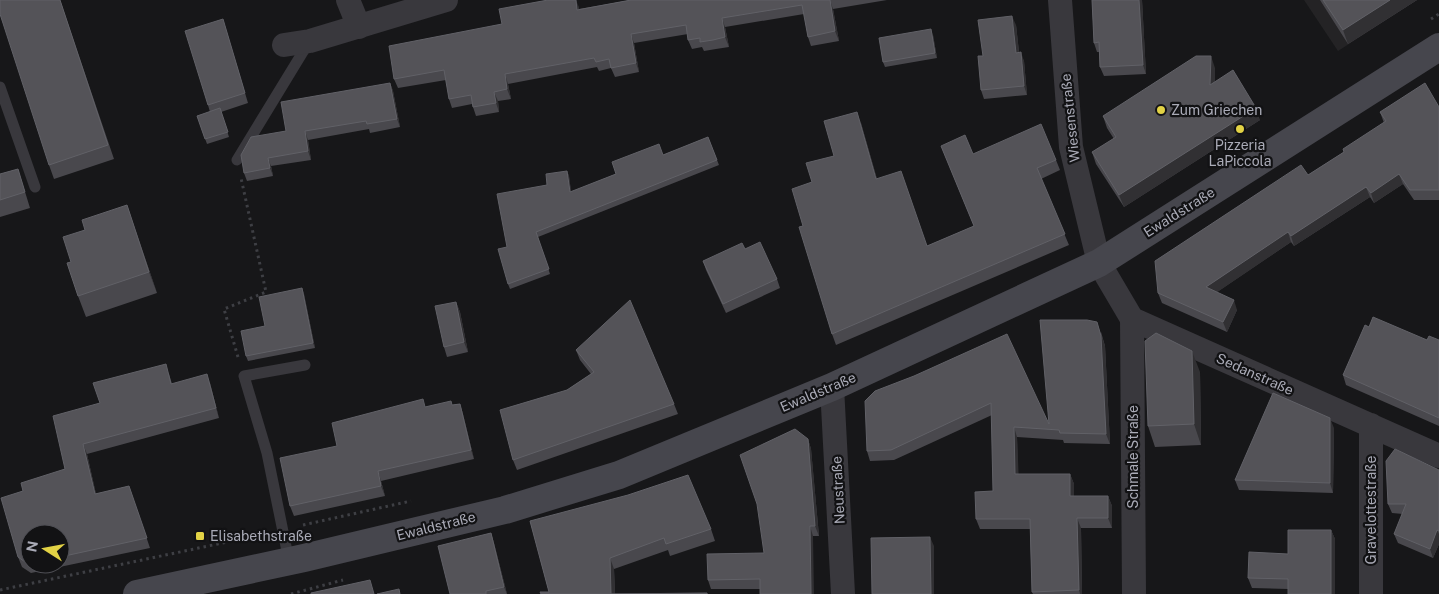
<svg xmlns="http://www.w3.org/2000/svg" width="1439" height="594" font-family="'Public Sans',sans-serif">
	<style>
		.built { fill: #242325 }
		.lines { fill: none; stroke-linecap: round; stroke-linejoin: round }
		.path { stroke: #3e3f44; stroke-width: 3; stroke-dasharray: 2.5 4; stroke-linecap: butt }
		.service { stroke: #39383d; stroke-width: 11 }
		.minor { stroke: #39383d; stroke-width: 24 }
		.secondary { stroke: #46464d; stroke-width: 28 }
		.wall { fill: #49484d; fill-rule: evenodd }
		.shaded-wall { fill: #313033 }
		.building { fill: #545358; stroke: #616167 }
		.poi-dot { fill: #e2d245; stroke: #121214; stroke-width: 2 }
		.labels { text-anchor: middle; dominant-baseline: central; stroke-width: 4.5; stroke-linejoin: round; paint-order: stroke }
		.poi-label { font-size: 14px; fill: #aaabb7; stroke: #121214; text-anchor: start }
		.street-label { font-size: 14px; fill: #aaabb7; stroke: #121214 }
	</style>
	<rect width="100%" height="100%" fill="#171719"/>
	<path class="built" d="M1304,0h113l-79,51z"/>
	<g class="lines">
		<path class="path" d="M1431,19l8,-5
			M238,357l-14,-48 42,-17 -25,-114
			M303,525l108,-24
			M0,590l265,-56
			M291,594l52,-14"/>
		<path class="service" d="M0,87l35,100
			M237,160l72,-118
			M289,561l-22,-108 -23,-77 61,-11"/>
		<path class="minor" d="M348,0l11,27
			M1060,0l11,147 28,116 33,56 307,137
			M284,45l26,-4 136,-41
			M1132,319l2,275
			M832,387l11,207
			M1371,425v169"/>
		<path class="secondary" d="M137,594l167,-36 201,-48 114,-35 213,-88 267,-124 340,-216"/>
	</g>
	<path class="wall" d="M60,0l54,159 -60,20 -5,-14z
		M631,0h256l-54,9 6,32 -28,5 -3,-9 -4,-23 -79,13 4,20 -13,2 -12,2 -2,-4 -10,2 -4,-9v-6l-54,9 5,29 -24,5 -4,-9 -12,3 -2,-4 -89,17 3,15 -13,2 1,11 -23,4 -4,-12 -20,4 -3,-9 -3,-19 -48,8 -4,-9 108,-55 76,-19 1,4z
		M1092,0h50l4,74 -42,2 -4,-9 -1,-15h-2l-3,-9z
		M1320,0h97l-69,44z
		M223,19l25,84 -27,9 8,25 -22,7 -10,-28 13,-4 -2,-7z
		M1016,25l3,27 5,9 3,34 -43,4 -3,-9 2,-34z
		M933,35l4,23 -52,9 -2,-5z
		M1215,68v14l45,38 -136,87 -28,-43 -4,-12 22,-13 -7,-11 -4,-12z
		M390,83l3,8 7,36 -30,6 -1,-4 -61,11 3,20 -40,6 2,10 -26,5 -3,-8 42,-42z
		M1439,107v93h-25l-11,-16 -29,19 -4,-6 -76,49 -3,-4 -74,50 20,18 -10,22 -65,-29 -4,-10 150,-118 36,-23 40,-29 -4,-11z
		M861,123l16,56 50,67 47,-20 -33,-80 32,8 83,6 4,10 -19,9 28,66 -233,100 -4,-11 -29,-108 9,-44z
		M708,137l11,28 -181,72 12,37 -40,15 -2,-5 -1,-37 40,-62 20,-14 2,5 2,16z
		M18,169l12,39 -30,9v-43z
		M127,205l30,88 -71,24 -8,-21 -7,-34 14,-32z
		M745,249l32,30 3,9 -54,25 -20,-43 -3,-9z
		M302,288l2,6 11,54 -67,13 -2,-5 19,-30z
		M456,302l4,10 8,40 -21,5 -3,-10z
		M1369,327l58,13h12v86l-93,-41 -3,-10z
		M1101,332l4,14 5,98 -46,-1 -1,-3 -46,-3 1,37h52l4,10v12h34l4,10v22h-31l1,66h-49l-1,-2 -2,-63h-50l-4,-10 17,-28 -1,-76 -98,45 -24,1 -3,-10 47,-75 135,48z
		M576,350l98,54 4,10 -161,56 -4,-10 54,-70 24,-16 -11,-14z
		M1200,372l1,73 -46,2 -7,-21z
		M169,374l3,10 38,-1 9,35 -132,36 9,40 33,-8 21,62 -119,25 -9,-6 -4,-10 5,-66 42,-22 35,-66zM30,534h30v30h-30z
		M460,404l3,10 11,45 -93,22 4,15 -91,20 -4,-10 136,-99 27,-2z
		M1334,428l-1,65 -94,-3 -4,-10z
		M808,439l3,10 8,87h-6l-53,53h-49l-3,-9 56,-27z
		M1439,470v74l-6,14 -35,-15 -4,-9 9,-20 -11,-1 -4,-9z
		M530,521l181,8 4,12 -45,15 -2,-6 -54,19 1,25 92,-1 1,1h-167l8,-2z
		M1331,530l4,9 -47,50 -36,-1 -4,-10 40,-24z
		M491,533l3,10 13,51h-57z"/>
	<path class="shaded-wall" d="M576,0l2,5 3,14 -4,-9z
		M830,0l3,9 6,32 -4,-10z
		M1139,0h3l4,74 -3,-9z
		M1390,0h27l-69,44 -5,-14z
		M1012,16l4,9 4,36 -4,-8z
		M722,18l3,9 4,20 -4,-10z
		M931,29l2,6 4,23 -2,-5z
		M631,34l3,9 5,29 -3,-9z
		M1021,52l3,9 3,34 -3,-9z
		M1211,56l4,12v28l-5,-11z
		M505,74l3,10 3,15 -4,-10z
		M390,83l3,8 7,36 -3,-8z
		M494,92l4,9 1,11 -3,-9z
		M1256,108l4,12 -136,87 -5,-12z
		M857,112l4,11 19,67 -4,-11z
		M305,131l3,9 3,20 -3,-9z
		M268,158l3,8 2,10 -3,-8z
		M567,171l2,5 3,22 -2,-6z
		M1399,174l4,10 -29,19 -3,-10z
		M1366,187l4,10 -76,49 -3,-10z
		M127,205l7,21 23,67 -8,-21z
		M1288,232l3,10 -81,55 -4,-10z
		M302,288l2,6 11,54 -2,-5z
		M1234,300l3,10 -10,22 -4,-10z
		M456,302l4,10 8,40 -4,-10z
		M1097,322l8,24 5,98 -4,-10z
		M1192,351l8,21 1,73 -7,-21z
		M207,374l3,9 9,35 -3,-10z
		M460,404l3,10 11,45 -3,-9z
		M1330,418l4,10 -1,65 -3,-10z
		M1014,427l3,10 2,47 -4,-10z
		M808,439l3,10 8,87 -4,-10z
		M83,444l4,10 11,49 -3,-9z
		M378,471l3,10 4,15 -4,-10z
		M1070,474l4,10v22l-4,-10z
		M1108,496l4,10v22l-4,-10z
		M1077,518l4,10 1,66h-2l-1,-4z
		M810,526l3,10 1,58h-3z
		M1331,530l4,9v55h-4z
		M1437,530l2,4v10l-6,14 -3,-9z
		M491,533l3,10 13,51 -3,-7z
		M930,537l4,9v48h-3z
		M610,558l4,11 1,25h-4z"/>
	<path class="building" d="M0,0h60l48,145 -59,20 -49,-151z
		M548,0h28l1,10 54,-10h199l5,31 -27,6 -6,-32 -80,13 3,19 -12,3 -13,2v-4l-12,2 -2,-15 -55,9 5,29 -25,5 -2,-9 -13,3 -2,-4 -89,16 2,15 -13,3 2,11 -23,4 -2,-12 -22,4 -5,-29 -50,9 -5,-33 113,-22 -3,-15z
		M1092,0h47l4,65 -43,2 -1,-25 -5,1z
		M1323,0h67l-47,30z
		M1012,16l4,37 5,-1 3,34 -43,4 -3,-34h5l-5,-36z
		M223,19l22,74 -37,12 -23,-74z
		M931,29l4,24 -52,9 -4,-24z
		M1196,56h15l-1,29 23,-15 23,38 -137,87 -27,-43 24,-15 -13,-21z
		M390,83l7,36 -30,5 -1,-3 -61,10 3,20 -40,7 2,10 -26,5 -3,-18 10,-18 35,-6 -5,-29z
		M1425,83l14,24v83h-29l-11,-16 -28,19 -5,-6 -75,49 -3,-4 -82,55 28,13 -11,22 -65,-29 -3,-32 146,-96 7,10 36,-23 -1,-3 43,-28 -6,-9z
		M220,108l8,24 -23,7 -8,-23z
		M857,112l19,67 25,-8 26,75 47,-20 -33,-80 24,-11 8,19 68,-30 15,36 -19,8 28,66 -233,100 -33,-107 4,-1 -11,-37 20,-7 -6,-19 28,-7 -10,-35z
		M708,137l9,23 -181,72 13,37 -41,15 -10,-35 9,-2 -10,-53 50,-9 -1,-11 21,-3 3,21 46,-18 -4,-12 47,-18 4,11z
		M18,169l7,23 -25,8v-26z
		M127,205l22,67 -71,24 -11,-33 4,-1 -8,-25 22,-7 -3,-10z
		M760,242l17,37 -54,25 -20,-43 39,-18 3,6z
		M302,288l11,55 -67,13 -5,-25 24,-5 -6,-29z
		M630,300l44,104 -161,56 -13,-50 67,-20 27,-18 -18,-22z
		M456,302l8,40 -20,5 -9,-41z
		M1373,317l54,23 2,-4 10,4v78l-96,-43 22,-50 4,2z
		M1040,320h47l10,2 4,14 5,98 -46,-1 -1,-3 -45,-3 1,47h55v22h38v22h-31l2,72 -47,2 -2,-73h-54l-1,-27 18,-1 -2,-88 -100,47 -24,1 -2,-50 10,-10 39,-15 93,-42 42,90z
		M1156,333l36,18 2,73 -46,2 -3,-85z
		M166,364l5,20 36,-10 9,34 -133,36 12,50 34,-8 18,52 -87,19v-23h-30v29l-2,1 -10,-7 -17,-59 22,-7 -2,-8 44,-14 -12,-53 47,-13 -7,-20z
		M1273,393l57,25v65l-95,-3z
		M423,399l2,8 26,-6 1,4 8,-1 11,46 -93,21 3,15 -91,20 -10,-48 57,-12 -5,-23z
		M795,429l13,10 7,87h-5l1,68h-51v-15l-52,1 -1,-26 57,-1 -7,-49 -17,-49z
		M1395,449l44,21v61l-2,-1 -7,19 -36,-15 12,-30h-18l-2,-43z
		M688,475l23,54 -45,15 -2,-6 -54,20 1,36 96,-1v1h-166l-1,-2h9l-19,-71 98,-26z
		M1288,530h43v64h-43v-15l-40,-1 1,-26 39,2z
		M491,533l13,54 -18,4v3h-36l-12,-48z
		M930,537l1,57h-59l-1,-56z
		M370,580l4,14h-63v-1z
		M399,589l1,5h-23z"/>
	<g class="poi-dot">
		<circle cx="1161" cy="110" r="5"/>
		<circle cx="1240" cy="129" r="5"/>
		<rect x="195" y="531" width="10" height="10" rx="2.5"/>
	</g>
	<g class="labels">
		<g class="poi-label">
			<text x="1171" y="110">Zum Griechen</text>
			<text x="1240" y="145" text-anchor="middle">Pizzeria<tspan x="1240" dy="16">LaPiccola</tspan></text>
			<text x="210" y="536">Elisabethstraße</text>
		</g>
		<g class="street-label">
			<text transform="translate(1070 118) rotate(-96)">Wiesenstraße</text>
			<text transform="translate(1179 212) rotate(-32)">Ewaldstraße</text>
			<text transform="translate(1255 374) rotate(24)">Sedanstraße</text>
			<text transform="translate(818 392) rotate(-23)">Ewaldstraße</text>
			<text transform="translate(1133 457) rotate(-90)">Schmale Straße</text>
			<text transform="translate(838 490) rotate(-93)">Neustraße</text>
			<text transform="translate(1371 510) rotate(-90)">Gravelottestraße</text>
			<text transform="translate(436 526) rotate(-14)">Ewaldstraße</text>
		</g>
	</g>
	<g transform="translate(45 549) rotate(281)"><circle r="24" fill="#121214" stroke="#4f4f55"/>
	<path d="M0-4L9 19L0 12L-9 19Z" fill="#e2d245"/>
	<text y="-8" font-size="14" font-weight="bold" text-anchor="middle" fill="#aaabb7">N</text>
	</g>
</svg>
